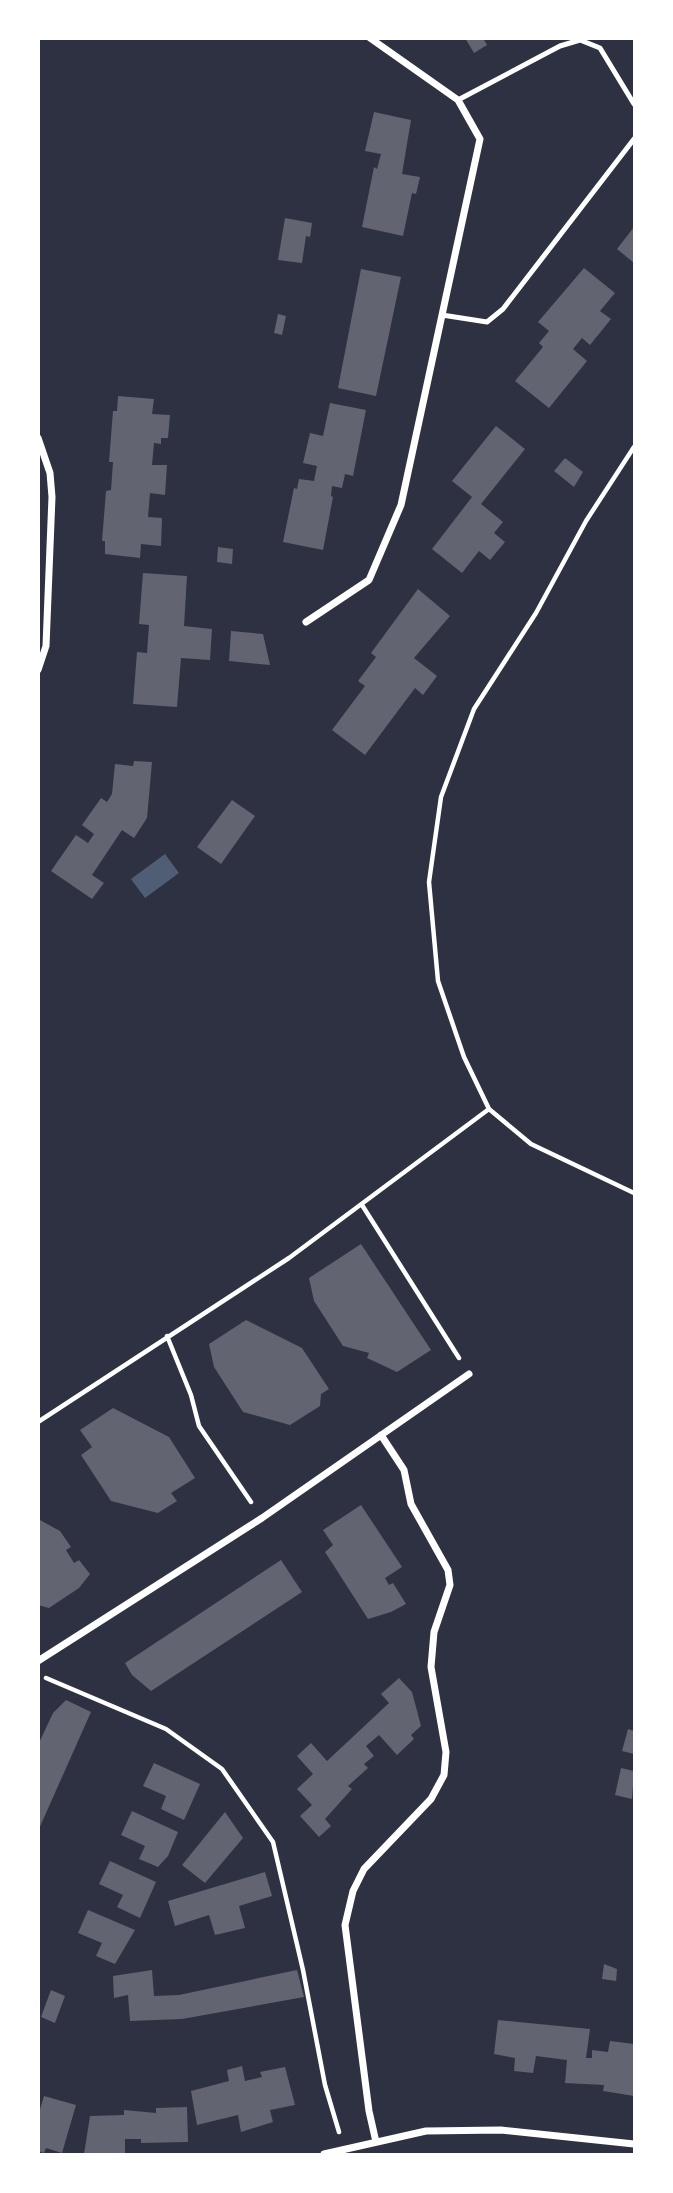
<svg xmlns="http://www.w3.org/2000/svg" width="673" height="2193" font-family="'Archivo Narrow',sans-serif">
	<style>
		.water { fill: #4f5d75 }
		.building { fill: #626471 }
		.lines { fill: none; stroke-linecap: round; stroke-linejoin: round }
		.path { stroke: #fff; stroke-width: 4.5 }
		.service { stroke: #fff; stroke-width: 5 }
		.minor { stroke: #fff; stroke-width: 7 }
	</style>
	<rect width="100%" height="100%" fill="#2d3142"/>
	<path class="water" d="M165,854l14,19 -34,25 -14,-19z"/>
	<path class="building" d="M465,38h18l4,7 -13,8z
		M374,112l37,8 -9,54 18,3 -4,17 -4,-1 -9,43 -41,-9 12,-60 3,2 4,-15 -16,-3z
		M285,218l27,5 -2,14 -4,-1 -4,27 -24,-3z
		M634,227v36l-17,-14z
		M584,268l31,25 -15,18 11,8 -21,26 -8,-7 -9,11 14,12 -38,47 -34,-27 28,-34 -4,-4 10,-12 -11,-9z
		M361,269l40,8 -25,119 -38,-8z
		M278,314l8,2 -4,19 -8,-2z
		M118,396l36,3 -2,15 18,1 -2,23h-7v6l-7,-1 -2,22h15l-2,30 -15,-2 -2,24 14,1 -1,28 -20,-2 -1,14 -35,-4v-13h-3l4,-50 5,-1 2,-28h-4l4,-51h4z
		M330,403l36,7 -13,66 -8,-2 -3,14 -10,-2 -1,10 2,1 -10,53 -40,-8 11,-54 3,1 2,-10 15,2 3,-15 -14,-3 7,-30 13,3z
		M496,426l29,23 -44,55 22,18 -9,11 11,9 -15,18 -11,-9 -17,22 -30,-24 40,-52 -20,-16z
		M565,458l18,14 -9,15 -20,-16z
		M218,547l15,2 -1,15 -15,-2z
		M143,573l44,3 -3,50 28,3 -2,31 -29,-2 -4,49 -44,-3 4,-52 10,1 2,-28 -10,-1z
		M418,589l32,27 -36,42 23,18 -14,19 -8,-7 -50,67 -33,-25 33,-44 -7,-5 18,-24 -5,-4z
		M231,631l32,3 7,31 -41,-4z
		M134,761l18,1 -5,56 -13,20 -12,-8 -30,45 12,8 -12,16 -41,-28 25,-36 12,8 6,-9 -12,-9 19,-27 6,4 5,-8 3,-30 18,2z
		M232,800l23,16 -34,48 -24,-17z
		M361,1244l70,106 -34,22 -30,-14 2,-5 -26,-7 -29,-45 -5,-23z
		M246,1320l56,28 27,41 -8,5 -1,12 -30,19 -47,-13 -29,-45 -5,-23z
		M113,1408l56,29 26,41 -24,15 6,8 -19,12 -47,-12 -30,-46 11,-8 -12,-17z
		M361,1505l41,62 -17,11 4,7 4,-2 13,21 -15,8 -23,7 -43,-67 8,-7 -10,-15z
		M38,1519l22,12 11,16 -5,3 8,13 5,-3 11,14 -11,14 -30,20 -11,-3z
		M281,1560l21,32 -151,99 -19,-16 -7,-12z
		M399,1678l13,14 9,34 -10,9 3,4 -17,16 -18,-20 -13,11 8,10 -10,8 4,4 -20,18 4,3 -27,30 6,7 -12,11 -19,-21 12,-11 -15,-16 16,-15 -16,-18 14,-13 16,18 62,-58 -8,-9z
		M66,1700l25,12 -53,119v-86l15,-32z
		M628,1729l6,2v23l-12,-3z
		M154,1763l46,21 -16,36 -23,-11 5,-13 -23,-10z
		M621,1768l13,3 -2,28 -17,-4z
		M132,1811l46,21 -10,24 -10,11 -19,-8 6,-13 -24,-11z
		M225,1812l18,26 -38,45 -23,-18z
		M110,1861l46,21 -16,36 -23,-11 6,-12 -24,-11z
		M265,1872l7,24 -33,10 6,22 -30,7 -6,-20 -34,11 -7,-25z
		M88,1910l47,20 -20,34 -19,-8 6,-13 -24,-10z
		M604,1964l13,5 -1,12 -14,-2z
		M152,1970l2,26 25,-1 118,-25 7,27 -122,22 -52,2 -2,-26 -14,3 -1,-22z
		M51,1990l14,6 -10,27 -14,-6z
		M498,2020l92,9 -4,29h6v-8l16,2 2,-11 24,3v52l-31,-5 1,-6 -39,-2 2,-23 -31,-4 -3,17 -19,-2 1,-13 -21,-4z
		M242,2066l3,15 17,-4 -2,-5 25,-5 10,38 -25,5 3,12 -32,10 -3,-17 -41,10 -6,-34 38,-10 -2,-11z
		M44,2096l32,9 -14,48 -16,-5 -2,5 -6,-2v-35z
		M187,2107l1,35 -47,1v-4h-16v15h-41l6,-38 34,-1v-5l32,3v-5z"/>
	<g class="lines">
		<path class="path" d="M634,447l-48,74 -50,92 -62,96 -33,88 -12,85 9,99 26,76 25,52 42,35 103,49
			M362,1205l97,153
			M167,1336l24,59 8,31 52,76
			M38,1422l251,-164 200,-149
			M46,1678l120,51 56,40 51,73 30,128 22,115 14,47"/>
		<path class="service" d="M458,100l102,-54 20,-6 20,8 34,56
			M442,315l45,7 16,-13 131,-170"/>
		<path class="minor" d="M38,438l12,35 2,24 -6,149 -8,24
			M306,622l63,-42 32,-75 79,-366 -22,-39 -88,-62
			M38,1661l224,-143 207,-144
			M376,2142l-7,-31 -24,-186 8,-34 11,-22 67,-70 13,-24 2,-23 -15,-85 3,-35 16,-47 -2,-15 -37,-66 -7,-34 -23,-35
			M324,2154l102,-23 75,-1 133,14"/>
	</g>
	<rect width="673" height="2193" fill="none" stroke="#ffffff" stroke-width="80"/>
</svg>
